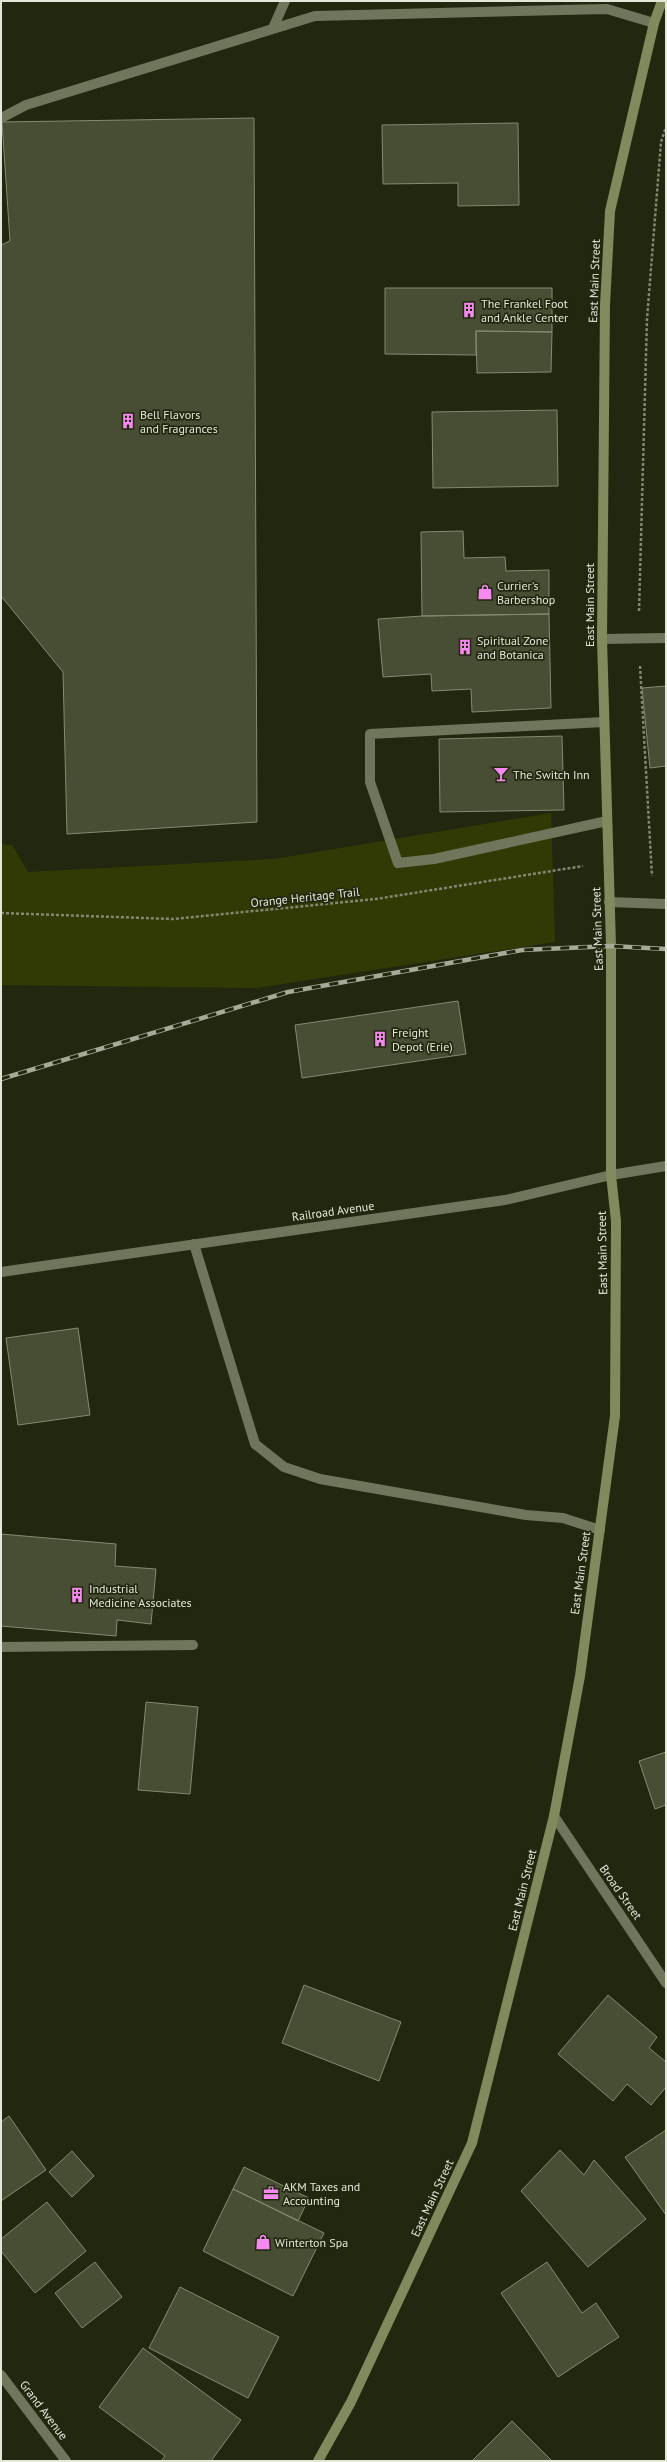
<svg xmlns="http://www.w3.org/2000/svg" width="667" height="2462" font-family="'PT Sans',sans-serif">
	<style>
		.green { fill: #313a04 }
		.building { fill: #484e34; stroke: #848b6f }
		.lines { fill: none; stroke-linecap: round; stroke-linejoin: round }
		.path { stroke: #828773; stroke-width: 2.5; stroke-dasharray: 3 2; stroke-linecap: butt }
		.service { stroke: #6f765b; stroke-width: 10 }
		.minor { stroke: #6f765b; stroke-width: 10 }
		.secondary { stroke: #808a5d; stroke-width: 10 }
		.rail-casing { stroke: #a6ab99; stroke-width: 4.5 }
		.rail { stroke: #22280f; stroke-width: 3; stroke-dasharray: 9; stroke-linecap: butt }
		.labels { text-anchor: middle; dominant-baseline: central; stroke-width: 3.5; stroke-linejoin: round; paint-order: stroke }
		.street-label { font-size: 12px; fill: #e3e7d8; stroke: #22280f }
		.poi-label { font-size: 12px; fill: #e3e7d8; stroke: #22280f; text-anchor: start }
	</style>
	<rect width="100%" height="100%" fill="#22280f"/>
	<path class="green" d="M551,813l4,129 -299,46 -255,-3v-141l11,1 16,27 246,-13z"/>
	<path class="building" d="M254,118l3,704 -190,12 -4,-162 -62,-76v-351l9,-4 -8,-119z
		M518,123l1,82 -61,1v-23l-75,1 -1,-59z
		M385,288h167v44l-76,-1v24l-91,-1z
		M476,331l76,1 -1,40 -74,1z
		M557,410l1,76 -125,2 -1,-76z
		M463,531l1,27 41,-1 1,14 43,-1v44l-127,2 -1,-84z
		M549,614l2,94 -79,4 -1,-23 -39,2 -1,-17 -48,3 -5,-58 44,-3z
		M666,686v80l-16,2 -8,-80z
		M562,736l2,74 -124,2 -1,-73z
		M458,1001l8,53 -164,24 -7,-53z
		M78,1328l12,87 -72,10 -12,-87z
		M1,1534l115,10 -1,22 41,3 -5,55 -34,-4 -1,16 -115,-10z
		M146,1702l52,5 -8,87 -52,-4z
		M666,1752v53l-11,4 -16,-48z
		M304,1985l97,37 -22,59 -97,-38z
		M608,1995l49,42 -8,11 17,14v25l-15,18 -24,-21 -14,17 -55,-47z
		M9,2116l37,54 -45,31v-79z
		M666,2130v85l-41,-58z
		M560,2150l24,25 10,-15 52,59 -58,48 -67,-76z
		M72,2151l22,25 -22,21 -23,-25z
		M244,2167l65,31 -11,23 -65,-32z
		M233,2189l91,44 -31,63 -90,-45z
		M47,2202l39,49 -51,42 -34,-42v-12z
		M95,2262l27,35 -40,31 -27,-35z
		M547,2262l35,51 14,-10 23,34 -61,40 -57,-84z
		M180,2287l99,50 -31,61 -99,-50z
		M143,2348l98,72 -30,41h-50l4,-5 -66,-49z
		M512,2421l40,40h-80z"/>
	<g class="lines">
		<path class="path" d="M639,611l8,-292 14,-177 5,-15
			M640,666l12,210
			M1,913l172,6 203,-20 207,-33"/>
		<path class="service" d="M273,28l12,-27
			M1,118l25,-13 289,-89 292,-7 47,14
			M602,639l64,-1
			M604,722l-234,12v48l28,81 36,-4 173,-38
			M609,902l57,2
			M194,1244l61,200 29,23 36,12 206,36 37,3 37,12
			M1,1647l192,-2"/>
		<path class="minor" d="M1,1272l504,-72 106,-25 55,-9
			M554,1816l112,167
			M1,2375l65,86"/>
		<path class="secondary" d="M318,2461l33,-59 121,-259 82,-327 26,-140 35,-260 1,-195 -5,-46v-229l-9,-307 3,-334 5,-94 44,-188 8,-22"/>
		<g class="rail-casing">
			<path id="rail" d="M1,1079l287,-87 234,-42 89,-4 55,3"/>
		</g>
		<use href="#rail" class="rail"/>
	</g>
	<defs>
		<g id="building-bare" transform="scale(1.2)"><path d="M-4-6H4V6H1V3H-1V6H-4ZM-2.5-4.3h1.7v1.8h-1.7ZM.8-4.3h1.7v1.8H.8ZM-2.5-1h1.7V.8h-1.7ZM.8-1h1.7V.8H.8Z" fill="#f589ef" stroke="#22280f" stroke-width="2.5" paint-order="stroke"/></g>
		<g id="shop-bare" transform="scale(1.2)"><path d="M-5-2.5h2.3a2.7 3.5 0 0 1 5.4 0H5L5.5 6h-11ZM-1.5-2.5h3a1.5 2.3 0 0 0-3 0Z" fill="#f589ef" stroke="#22280f" stroke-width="2.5" paint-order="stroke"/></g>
		<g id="bar-bare" transform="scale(1.2)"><path d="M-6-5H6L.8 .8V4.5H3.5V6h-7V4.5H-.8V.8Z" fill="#f589ef" stroke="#22280f" stroke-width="2.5" paint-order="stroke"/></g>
		<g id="office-bare" transform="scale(1.2)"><path d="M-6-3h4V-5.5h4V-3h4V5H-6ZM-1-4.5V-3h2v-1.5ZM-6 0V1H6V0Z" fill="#f589ef" stroke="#22280f" stroke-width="2.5" paint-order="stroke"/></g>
	</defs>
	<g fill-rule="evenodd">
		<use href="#building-bare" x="469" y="310"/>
		<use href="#building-bare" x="128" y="421"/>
		<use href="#shop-bare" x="485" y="592"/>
		<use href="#building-bare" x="465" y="647"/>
		<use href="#bar-bare" x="501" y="774"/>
		<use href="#building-bare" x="380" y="1039"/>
		<use href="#building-bare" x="77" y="1595"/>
		<use href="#office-bare" x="271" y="2193"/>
		<use href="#shop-bare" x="263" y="2242"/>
	</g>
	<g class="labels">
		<g class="street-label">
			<text transform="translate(594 281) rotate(-88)">East Main Street</text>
			<text transform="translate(589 605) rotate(-90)">East Main Street</text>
			<text transform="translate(305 897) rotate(-6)">Orange Heritage Trail</text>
			<text transform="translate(597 929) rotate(-92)">East Main Street</text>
			<text transform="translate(333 1211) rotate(-8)">Railroad Avenue</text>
			<text transform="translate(602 1253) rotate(-91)">East Main Street</text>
			<text transform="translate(580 1573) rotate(-82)">East Main Street</text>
			<text transform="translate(522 1890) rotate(-76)">East Main Street</text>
			<text transform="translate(621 1892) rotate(55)">Broad Street</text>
			<text transform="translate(432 2198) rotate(-65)">East Main Street</text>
			<text transform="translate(44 2410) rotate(53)">Grand Avenue</text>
		</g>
		<g class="poi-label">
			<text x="481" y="303">The Frankel Foot<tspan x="481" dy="14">and Ankle Center</tspan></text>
			<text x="140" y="414">Bell Flavors<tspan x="140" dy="14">and Fragrances</tspan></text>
			<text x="497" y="585">Currier's<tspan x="497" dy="14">Barbershop</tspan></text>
			<text x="477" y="640">Spiritual Zone<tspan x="477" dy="14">and Botanica</tspan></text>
			<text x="513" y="774">The Switch Inn</text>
			<text x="392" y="1032">Freight<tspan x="392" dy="14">Depot (Erie)</tspan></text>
			<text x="89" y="1588">Industrial<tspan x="89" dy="14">Medicine Associates</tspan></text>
			<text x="283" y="2186">AKM Taxes and<tspan x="283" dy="14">Accounting</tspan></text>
			<text x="275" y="2242">Winterton Spa</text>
		</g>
	</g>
	<rect width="667" height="2462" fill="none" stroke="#e3e7d8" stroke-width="4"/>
</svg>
